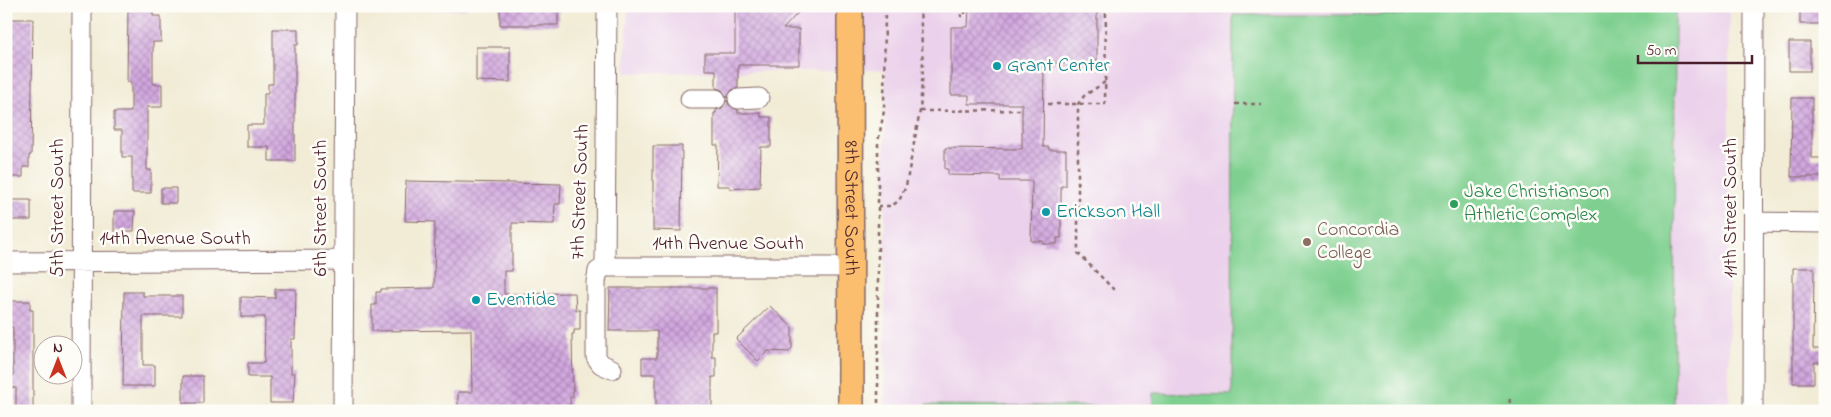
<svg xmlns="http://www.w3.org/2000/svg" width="1831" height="417" font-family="'Indie Flower',sans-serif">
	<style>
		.built { fill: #ebd1eb }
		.park { fill: #7fd090; stroke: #64785e }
		.building { fill: url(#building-cross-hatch) }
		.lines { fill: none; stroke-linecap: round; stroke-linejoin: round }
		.minor-casing { stroke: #856767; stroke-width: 21 }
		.major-casing { stroke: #856767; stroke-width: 28 }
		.path { stroke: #856767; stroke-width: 2.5; stroke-dasharray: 4 4; stroke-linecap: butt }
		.minor { stroke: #fff; stroke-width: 19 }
		.major { stroke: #fabe6e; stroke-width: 25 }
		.culture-dot { fill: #0f9aa8; stroke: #fdfcf7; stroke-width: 2 }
		.leisure-dot { fill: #2e9e5b; stroke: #fdfcf7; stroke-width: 2 }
		.education-dot { fill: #8d6e63; stroke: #fdfcf7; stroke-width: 2 }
		.labels { text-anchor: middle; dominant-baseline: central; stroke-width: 5; stroke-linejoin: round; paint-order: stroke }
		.culture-label { font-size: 20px; fill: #0d838f; stroke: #fdfcf7; text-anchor: start }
		.street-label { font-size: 20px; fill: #4a1f2b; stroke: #fdfcf7 }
		.leisure-label { font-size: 20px; fill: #27864d; stroke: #fdfcf7; text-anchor: start }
		.education-label { font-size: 20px; fill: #785e54; stroke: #fdfcf7; text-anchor: start }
	</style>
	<defs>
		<pattern id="building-cross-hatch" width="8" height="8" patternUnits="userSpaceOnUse" patternTransform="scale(1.25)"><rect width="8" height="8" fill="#d1a7df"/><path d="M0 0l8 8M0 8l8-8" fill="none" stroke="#ac87b5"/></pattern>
	</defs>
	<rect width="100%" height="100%" fill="#fdfcf7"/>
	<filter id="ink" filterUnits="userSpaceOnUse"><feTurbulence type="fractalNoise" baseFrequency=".02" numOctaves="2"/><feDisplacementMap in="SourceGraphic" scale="10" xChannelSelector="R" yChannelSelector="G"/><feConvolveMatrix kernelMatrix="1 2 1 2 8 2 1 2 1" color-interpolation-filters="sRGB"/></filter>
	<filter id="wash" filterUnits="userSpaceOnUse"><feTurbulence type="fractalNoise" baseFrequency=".0096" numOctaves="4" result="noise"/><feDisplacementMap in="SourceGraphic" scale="20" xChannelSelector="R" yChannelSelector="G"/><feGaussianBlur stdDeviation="1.12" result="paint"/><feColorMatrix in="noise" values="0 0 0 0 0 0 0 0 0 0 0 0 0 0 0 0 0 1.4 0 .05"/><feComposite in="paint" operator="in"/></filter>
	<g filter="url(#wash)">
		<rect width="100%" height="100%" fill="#f2ecd6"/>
		<path class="built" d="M368,6h98v4l-98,-1z
			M628,6h1101v405h-844v-341l-260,3z"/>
		<path class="park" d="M1403,6h272l-1,405h-748v-6l227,2v-14l79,2 1,-380h170z"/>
		<g id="blocks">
			<path class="building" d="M500,6h58v19h-58z
				M735,6h69l-21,23h16v36h-61v23l-6,2 -5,8 -5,-8 -6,-2v-18h-11v-17h30z
				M994,6h103v58l-53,-1 -1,84h6v3h17v36h-5v52h-4v6h-14v-3h-12l1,-60h-32v-5l-52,-1v-6h-3v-21l77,1v-45h-53v-9h-18v-68h17l1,-20z
				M1800,6h24v18h-24z
				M128,9h25v7h8v26h-8v42h9v23h-15v63h4v23h-19v-36h-10v-27h-8v-18h17v-30h-4z
				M6,19h27l-2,136h-2v12h-6v10h-13l1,-89h-5z
				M273,29h25v16h-3v116h-26v-14h-22v-22h17v-31h4v-10h5z
				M1789,42h21v29h-21z
				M476,47h34v35l-34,-1z
				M1792,98h20v60h13v19h-34z
				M727,100l2,5 9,5v3h23v4h10v30h-10l-1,40 -30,2v-3h-13l1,-41h-4v-32h2v-3l6,-2z
				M653,146h29l-1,85 -28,-1z
				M406,181l155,3 -1,20h-5l-1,20 -42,-1v48h-8v23l71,-1 1,17h4v20h-6v4h-2l1,63h-3v14h-112v-19h14l-1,-62 -99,1v-26h4v-13h5v-3l53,-1 1,-66 -30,-1z
				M161,188h15v15h-15z
				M6,200h25v20h-25z
				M114,211h21l-1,20h-20z
				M1793,268h21l-1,81h12v13h-11v21h-21z
				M610,288h106v44h-4v25h4v20h-4v34h-56v-37h-14v-16h15v-27h-48z
				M275,289h21l-1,50h-4v34h4l-2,30h-23v-26h-22v-14h16l1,-46h-24v-20l34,1z
				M124,292h19v4h39v20h-39v49h12v21h-32z
				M9,301h21v9h3v101h-17v-23l-10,-1v-11h7v-49h-4z
				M770,306l22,21v21l-3,4 -21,-1 -10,10 -22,-22z
				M183,376h20v27h-20z"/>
		</g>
	</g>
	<g filter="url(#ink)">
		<use href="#blocks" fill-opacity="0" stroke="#856767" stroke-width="1"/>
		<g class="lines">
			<g class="minor-casing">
				<path id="minor" d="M690,99h26
					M738,99l21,-1
					M1754,222l71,1
					M6,262l337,-2
					M605,267l2,-261
					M605,267h246
					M605,267l-7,4 -2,11v75l5,7 11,5
					M81,411l1,-405
					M343,411l2,-405
					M1753,411l1,-405"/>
			</g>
			<g class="major-casing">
				<g id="major">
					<path id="s1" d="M850,6l1,405"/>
				</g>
			</g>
			<path class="path" d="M961,6v10h4v-10
				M979,6v1
				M1105,82l-21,14 -6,8v149l38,39
				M1048,104h57l1,-98
				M1235,104h26
				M920,111l104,-1
				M878,206h13l8,-5 7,-15 14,-75 3,-44 -3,-61
				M878,411v-269l6,-31 1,-105
				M1509,411l1,-14"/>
			<use href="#minor" class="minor"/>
			<use href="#major" class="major"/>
		</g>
	</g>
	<g class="culture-dot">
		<circle cx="997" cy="66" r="5"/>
		<circle cx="1046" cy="212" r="5"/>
		<circle cx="476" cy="300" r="5"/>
	</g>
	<circle class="leisure-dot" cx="1454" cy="204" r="5"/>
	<circle class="education-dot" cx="1307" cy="242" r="5"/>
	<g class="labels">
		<g class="culture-label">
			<text x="1007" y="66">Grant Center</text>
			<text x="1056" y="212">Erickson Hall</text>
			<text x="486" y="300">Eventide</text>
		</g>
		<g class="street-label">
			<text transform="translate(581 192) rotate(-88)">7th Street South</text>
			<text transform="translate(58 208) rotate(-90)">5th Street South</text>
			<text transform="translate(321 208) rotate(-90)">6th Street South</text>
			<text transform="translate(1731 208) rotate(-90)">11th Street South</text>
			<text stroke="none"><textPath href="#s1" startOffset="202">8th Street South</textPath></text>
			<text x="175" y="239">14th Avenue South</text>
			<text x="728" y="244">14th Avenue South</text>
		</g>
		<g class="leisure-label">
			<text x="1464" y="192">Jake Christianson<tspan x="1464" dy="23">Athletic Complex</tspan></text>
		</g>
		<g class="education-label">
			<text x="1317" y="230">Concordia<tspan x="1317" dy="23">College</tspan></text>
		</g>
	</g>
	<rect width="1831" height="417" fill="none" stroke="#fdfcf7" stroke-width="25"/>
	<g transform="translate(58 360)"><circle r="24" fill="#fdfcf7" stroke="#b5a4a5"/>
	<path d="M0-4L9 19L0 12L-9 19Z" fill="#c8321e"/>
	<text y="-8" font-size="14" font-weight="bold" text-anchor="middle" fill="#4a1f2b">N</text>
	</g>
	<path d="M1638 55v8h114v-8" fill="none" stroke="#4a1f2b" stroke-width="2.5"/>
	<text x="1646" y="55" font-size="15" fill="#4a1f2b" stroke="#fdfcf7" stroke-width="4" paint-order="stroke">50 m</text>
</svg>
